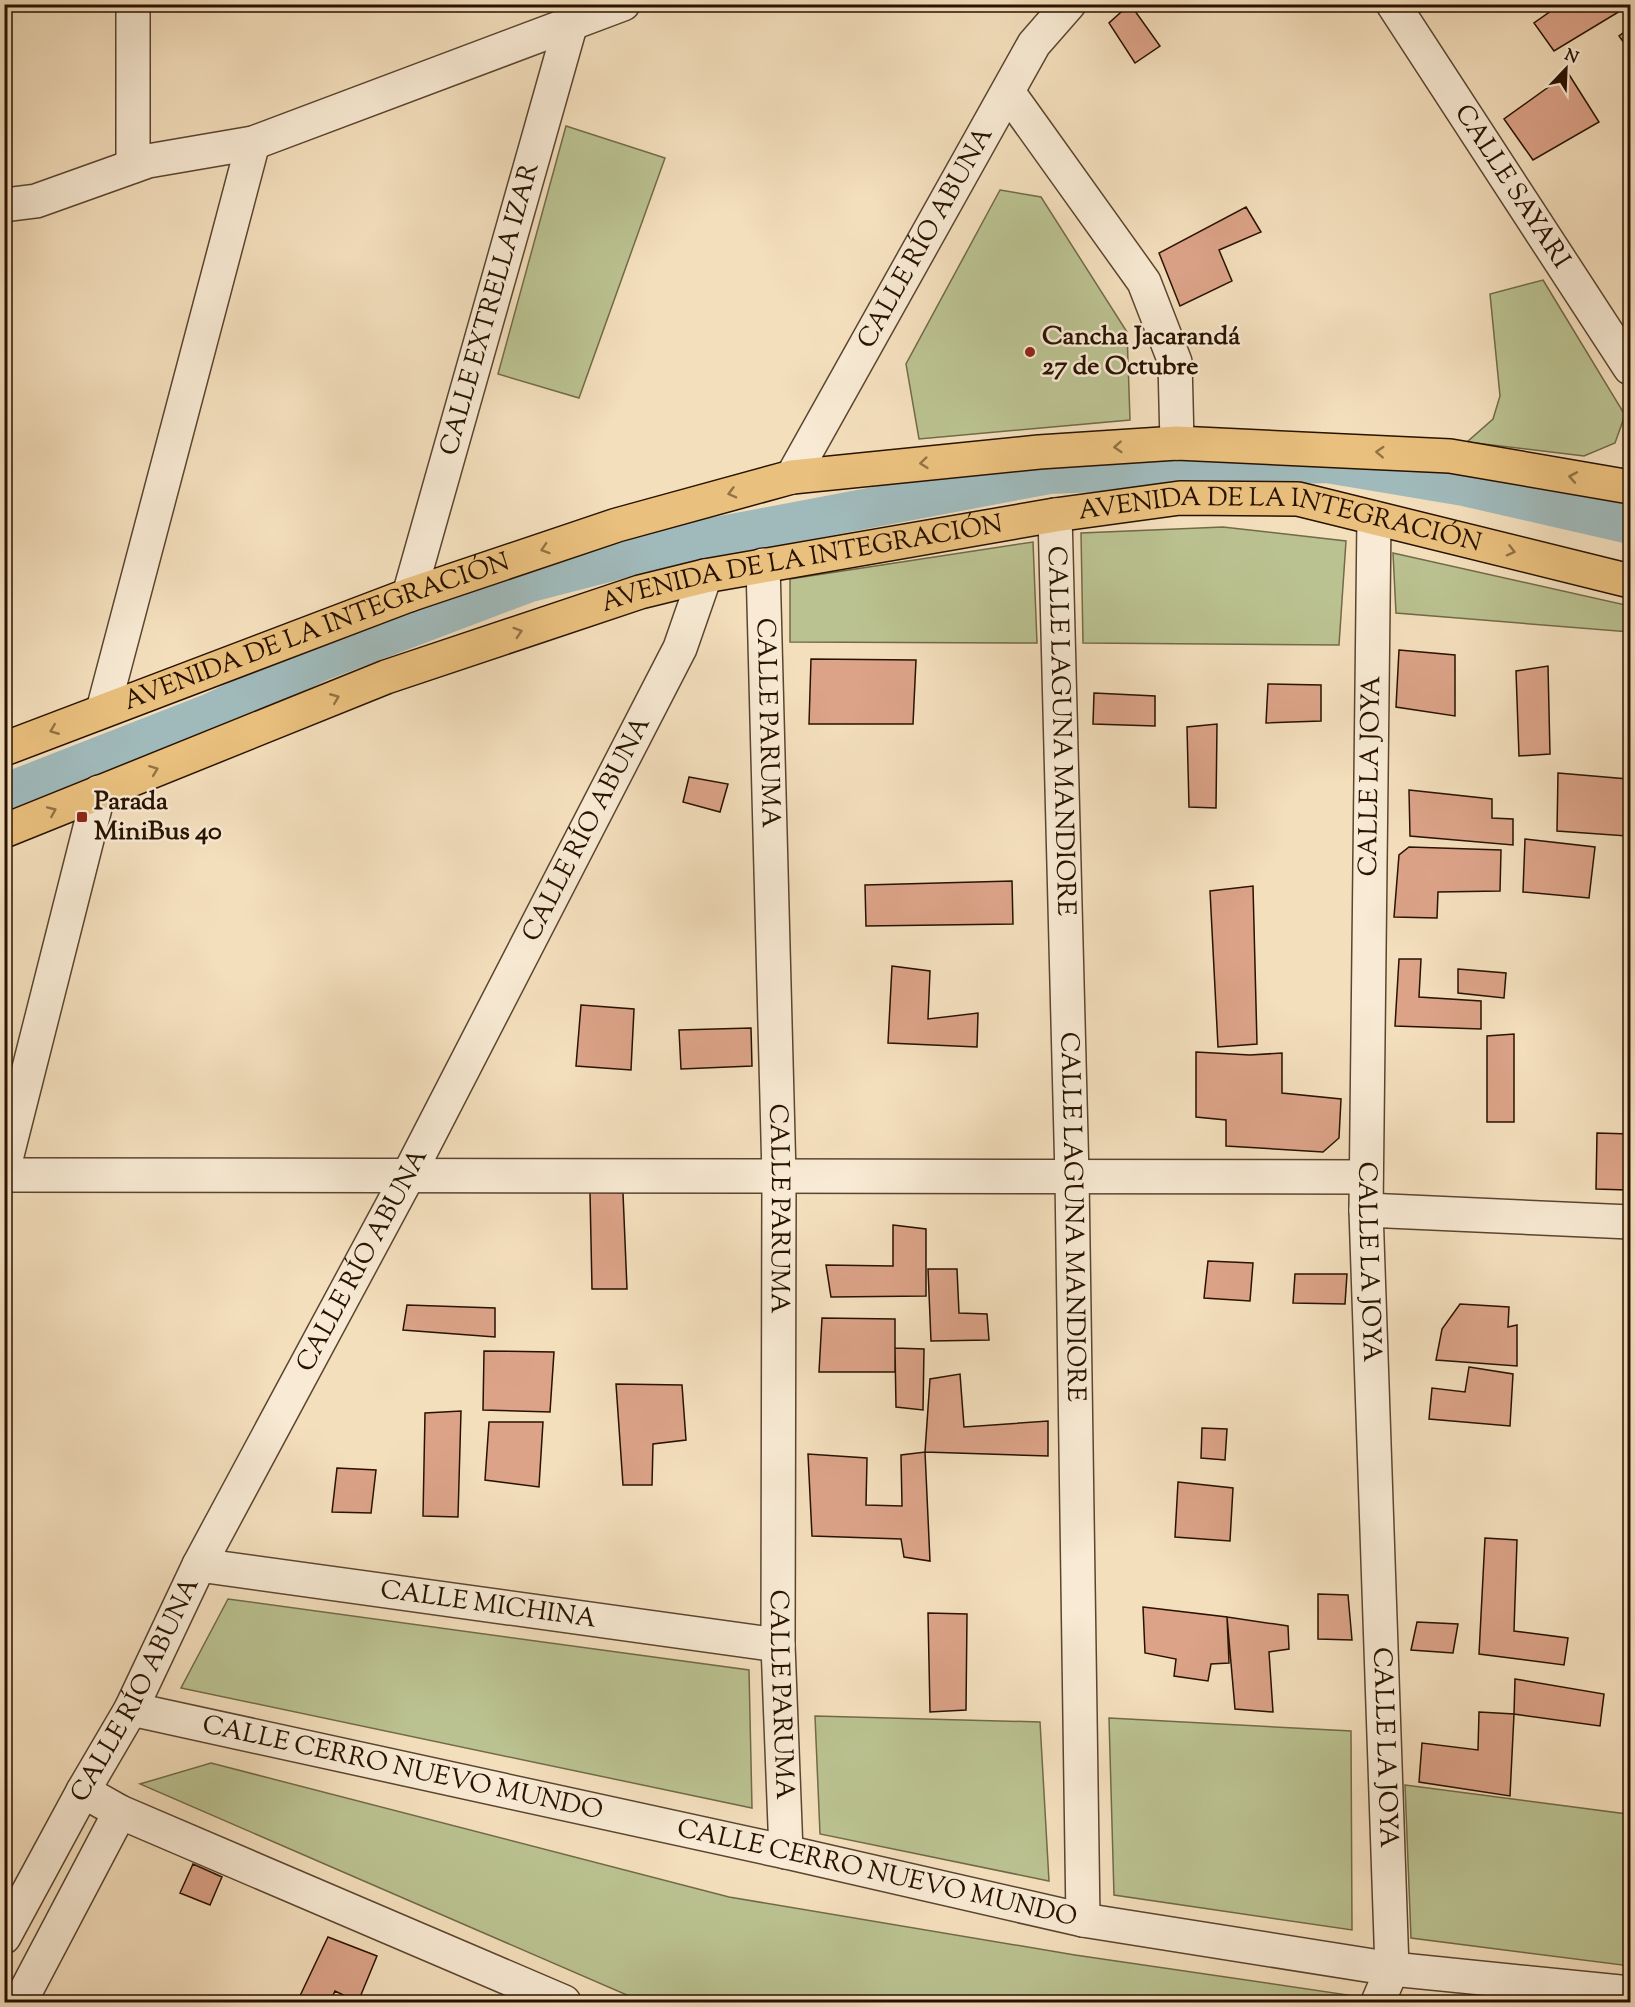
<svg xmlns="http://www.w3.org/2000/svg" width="1635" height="2007" font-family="'Sorts Mill Goudy',serif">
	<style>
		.green { fill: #bbc291; stroke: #726a48; stroke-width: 1.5 }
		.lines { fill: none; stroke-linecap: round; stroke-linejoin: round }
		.canal { stroke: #a0babb; stroke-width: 40 }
		.building { fill: #dca388; stroke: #281200; stroke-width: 1.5 }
		.minor-casing { stroke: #5b452f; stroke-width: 36 }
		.major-casing { stroke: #281200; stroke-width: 36 }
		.minor { stroke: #f8ead4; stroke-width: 33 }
		.major { stroke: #eac07e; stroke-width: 33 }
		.oneway { stroke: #937245 }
		.poi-dot { fill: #8f2418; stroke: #f8ead4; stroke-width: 2 }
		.labels { text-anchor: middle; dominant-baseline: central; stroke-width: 5; stroke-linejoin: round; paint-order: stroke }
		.street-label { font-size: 26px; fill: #281200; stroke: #f8ead4 }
		.poi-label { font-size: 26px; font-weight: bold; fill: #281200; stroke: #f8ead4; text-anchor: start }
	</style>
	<rect width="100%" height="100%" fill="#f4dfbd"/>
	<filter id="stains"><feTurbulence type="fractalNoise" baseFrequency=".00333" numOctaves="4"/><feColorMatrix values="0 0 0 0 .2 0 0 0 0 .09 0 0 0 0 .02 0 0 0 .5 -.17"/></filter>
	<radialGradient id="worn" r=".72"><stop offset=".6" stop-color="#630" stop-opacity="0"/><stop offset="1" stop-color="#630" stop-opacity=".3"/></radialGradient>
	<path class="green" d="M566,126l99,32 -86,240 -81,-24z
		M1000,190l41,7 86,135 3,88 -211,19 -13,-75z
		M1543,280l82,135 -10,28 -31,13 -117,-14 26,-23 7,-23 -10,-102z
		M1223,527l123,14 -7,104 -256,-2 -2,-110z
		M1033,542l4,101 -247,-1v-63z
		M1393,553l237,53v26l-234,-19z
		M228,1599l521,71 3,138 -571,-120z
		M815,1716l225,6 9,159 -229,-47z
		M1109,1718l242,13 1,199 -238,-35z
		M211,1763l518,134 346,58 273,40 -3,7h-702l-503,-218z
		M1405,1785l222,29 3,152 -219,-28z"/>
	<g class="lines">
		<path class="canal" d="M4,794l205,-80 112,-53 206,-78 147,-38 375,-71 278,-11 137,23 166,38"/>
	</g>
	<path class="building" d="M1130,4l30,42 -25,17 -26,-40z
		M1561,4h69v1l-76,46 -20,-28z
		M1630,28v23l-11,-15z
		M1568,73l31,49 -66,38 -29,-41z
		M1246,207l15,25 -42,18 13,31 -52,25 -21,-53z
		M1399,650l56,5v61l-59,-9z
		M811,659l105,1 -3,64h-104z
		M1548,666l2,88 -31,2 -3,-85z
		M1268,684l53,1v36l-55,2z
		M1094,693l61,3v30l-62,-2z
		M1217,724l-1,84 -27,-1 -2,-80z
		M1558,773l70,6 -1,57 -70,-5z
		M689,777l39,7 -8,28 -37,-10z
		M1409,790l83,9v19l21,1v26l-103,-9z
		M1525,839l70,8 -6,51 -66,-6z
		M1409,847l92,3 -1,41 -62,1 -1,26 -43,-1 5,-62z
		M1012,881l1,43 -147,2 -1,-41z
		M1253,886l4,158 -39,3 -8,-156z
		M1399,959h22l-2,38 62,4v28l-86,-3z
		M892,966l38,5 -2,48 50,-6 -1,34 -89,-4z
		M1458,969l48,4 -2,25 -46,-5z
		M581,1005l53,4 -3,61 -55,-4z
		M751,1028l1,38 -71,3 -2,-39z
		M1514,1034v88h-27v-86z
		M1196,1052l54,3 32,-2v40l59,6 -2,39 -16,14 -97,-6v-26l-30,-3z
		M1597,1133l33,1v52l-3,4 -31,-1z
		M590,1192l33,1 4,96h-35z
		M893,1225l33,4v67l-95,1 -5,-32 67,1z
		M1208,1261l45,2 -3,38 -46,-3z
		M928,1269h29l2,44 28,1 2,26 -58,1z
		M1295,1274h52l-2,30 -52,-1z
		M1460,1304l49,3 -1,20 9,-2v41l-81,-6 6,-31z
		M407,1305l88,3v29l-92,-7z
		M822,1318l73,1v53h-76z
		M895,1348l29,1 -1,61 -27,-3z
		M484,1351l70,1 -4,60 -67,-2z
		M1469,1367l44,7 -3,52 -81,-7 3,-31 33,4z
		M960,1374l4,53 84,-6v35l-123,-4 5,-73z
		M616,1384l66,1 4,55 -33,4 -1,41h-29z
		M461,1411l-3,106 -35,-1 2,-103z
		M489,1422h54l-4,65 -54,-7z
		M1202,1428l25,1 -2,31 -24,-2z
		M925,1452l5,109 -26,-4 -3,-18 -89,-3 -4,-82 59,4 -1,47 36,1 -1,-51z
		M337,1468l39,2 -5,43 -39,-1z
		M1178,1482l55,6 -3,53 -55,-4z
		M1485,1538l32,2 -3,91 54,7 -4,27 -85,-11z
		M1318,1594l30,1 4,45 -34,-1z
		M1143,1607l84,10 2,46 -18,1 -3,17 -34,-5 2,-17 -31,-6z
		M928,1613l39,1 -1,96 -36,2z
		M1227,1617l61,9 1,23 -20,3 4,60 -38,-3z
		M1417,1622l41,2 -5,29 -42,-3z
		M1515,1679l89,15 -4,32 -86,-12z
		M1479,1712l35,2 -4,82 -91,-14 3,-39 56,7z
		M193,1864l29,13 -12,28 -30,-12z
		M328,1937l49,19 -19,46 -23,-11 -5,11 -32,-2z"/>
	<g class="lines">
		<g class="minor-casing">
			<g id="minor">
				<path id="s1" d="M1393,4l237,364"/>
				<path d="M1008,92l136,190 31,80 2,81"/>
				<path d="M133,166v-162"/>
				<path d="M4,205l32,-4 112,-40 105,-18 370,-139"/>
				<path id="s2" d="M792,477l242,-433 35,-40"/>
				<path id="s3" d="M1055,515l17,662 11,743"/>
				<path id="s4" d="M1374,518l-8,692 26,759 -14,33"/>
				<path id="s5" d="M763,565l16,611 -1,469 8,207"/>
				<path id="s6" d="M409,595l162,-572"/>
				<path d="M103,710l150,-567"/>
				<path d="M4,1167l95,-375"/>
				<path d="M4,1175l1362,2"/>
				<path d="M1366,1210l264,12"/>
				<path id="s7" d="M199,1565l579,80"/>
				<path id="s8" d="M131,1709l655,143 297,68 309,49 238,24"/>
				<path d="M83,1791l37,21 444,190"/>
				<path id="s9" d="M4,1937l79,-146 48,-82 68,-144 209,-389 272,-528 25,-72"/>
				<path d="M20,2002l100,-190"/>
			</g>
		</g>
		<g class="major-casing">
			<g id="major">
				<path id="s10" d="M4,749l405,-154 208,-70 175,-48 247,-25 138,-9 273,13 180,31"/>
				<path id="s11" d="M4,831l382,-154 254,-85 65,-16 350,-61 125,-17 118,1 332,82"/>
			</g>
		</g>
		<use href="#minor" class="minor"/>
		<use href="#major" class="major"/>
	</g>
	<defs><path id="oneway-chevron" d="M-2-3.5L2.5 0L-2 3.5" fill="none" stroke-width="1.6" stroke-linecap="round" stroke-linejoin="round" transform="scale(1.5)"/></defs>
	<g class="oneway">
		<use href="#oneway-chevron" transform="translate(1118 447) rotate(176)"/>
		<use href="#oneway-chevron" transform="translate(1380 452) rotate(-177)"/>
		<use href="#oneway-chevron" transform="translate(924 463) rotate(174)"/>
		<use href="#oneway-chevron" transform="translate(1573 477) rotate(-170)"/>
		<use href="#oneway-chevron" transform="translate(732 493) rotate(165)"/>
		<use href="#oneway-chevron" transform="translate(545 549) rotate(162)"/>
		<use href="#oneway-chevron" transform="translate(1511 551) rotate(14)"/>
		<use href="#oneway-chevron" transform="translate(518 632) rotate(-18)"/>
		<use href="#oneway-chevron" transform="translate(335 698) rotate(-22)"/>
		<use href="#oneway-chevron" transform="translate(54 730) rotate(158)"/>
		<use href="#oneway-chevron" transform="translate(154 770) rotate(-21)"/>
		<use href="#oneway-chevron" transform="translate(52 811) rotate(-23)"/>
	</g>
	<g class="poi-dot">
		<circle cx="1030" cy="352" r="6"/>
		<rect x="76" y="811" width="12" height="12" rx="3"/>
	</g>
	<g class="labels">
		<g class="street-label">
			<text stroke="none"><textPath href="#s1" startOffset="218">CALLE SAYARI</textPath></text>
			<text stroke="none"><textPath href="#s2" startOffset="274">CALLE RÍO ABUNA</textPath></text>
			<text stroke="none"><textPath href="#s6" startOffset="297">CALLE EXTRELLA IZAR</textPath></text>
			<text stroke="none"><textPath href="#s11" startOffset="1330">AVENIDA DE LA INTEGRACIÓN</textPath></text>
			<text stroke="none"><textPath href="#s11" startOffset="844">AVENIDA DE LA INTEGRACIÓN</textPath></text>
			<text stroke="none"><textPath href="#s10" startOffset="334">AVENIDA DE LA INTEGRACIÓN</textPath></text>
			<text stroke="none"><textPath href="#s5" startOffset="158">CALLE PARUMA</textPath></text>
			<text stroke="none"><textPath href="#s3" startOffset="216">CALLE LAGUNA MANDIORE</textPath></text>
			<text transform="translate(1371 776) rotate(-89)">CALLE LA JOYA</text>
			<text stroke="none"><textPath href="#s9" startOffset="1252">CALLE RÍO ABUNA</textPath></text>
			<text stroke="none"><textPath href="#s5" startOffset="644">CALLE PARUMA</textPath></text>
			<text stroke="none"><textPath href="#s3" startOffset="702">CALLE LAGUNA MANDIORE</textPath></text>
			<text stroke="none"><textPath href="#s9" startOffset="766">CALLE RÍO ABUNA</textPath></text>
			<text stroke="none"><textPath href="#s4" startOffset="744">CALLE LA JOYA</textPath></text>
			<text stroke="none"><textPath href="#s7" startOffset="292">CALLE MICHINA</textPath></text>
			<text stroke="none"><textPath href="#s9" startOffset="280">CALLE RÍO ABUNA</textPath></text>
			<text stroke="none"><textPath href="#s5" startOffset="1130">CALLE PARUMA</textPath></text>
			<text stroke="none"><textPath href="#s4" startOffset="1230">CALLE LA JOYA</textPath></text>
			<text stroke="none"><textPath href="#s8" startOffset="278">CALLE CERRO NUEVO MUNDO</textPath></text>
			<text stroke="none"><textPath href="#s8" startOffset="764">CALLE CERRO NUEVO MUNDO</textPath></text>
		</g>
		<g class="poi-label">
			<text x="1042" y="337">Cancha Jacarandá<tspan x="1042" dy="30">27 de Octubre</tspan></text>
			<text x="94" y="802">Parada<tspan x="94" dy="30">MiniBus 40</tspan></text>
		</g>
	</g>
	<rect width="1635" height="2007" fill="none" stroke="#f4dfbd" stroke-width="24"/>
	<rect x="6" y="6" width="1623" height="1995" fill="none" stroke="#281200" stroke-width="3"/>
	<rect x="12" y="12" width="1611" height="1983" fill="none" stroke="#281200" stroke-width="1.5"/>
	<g transform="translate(1566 69) rotate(23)" stroke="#f8ead4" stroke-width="4.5" paint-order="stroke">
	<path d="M0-4.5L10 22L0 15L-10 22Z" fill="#281200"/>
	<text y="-9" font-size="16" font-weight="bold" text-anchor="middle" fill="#281200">N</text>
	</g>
	<rect width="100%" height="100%" filter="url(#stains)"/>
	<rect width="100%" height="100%" fill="url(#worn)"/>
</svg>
